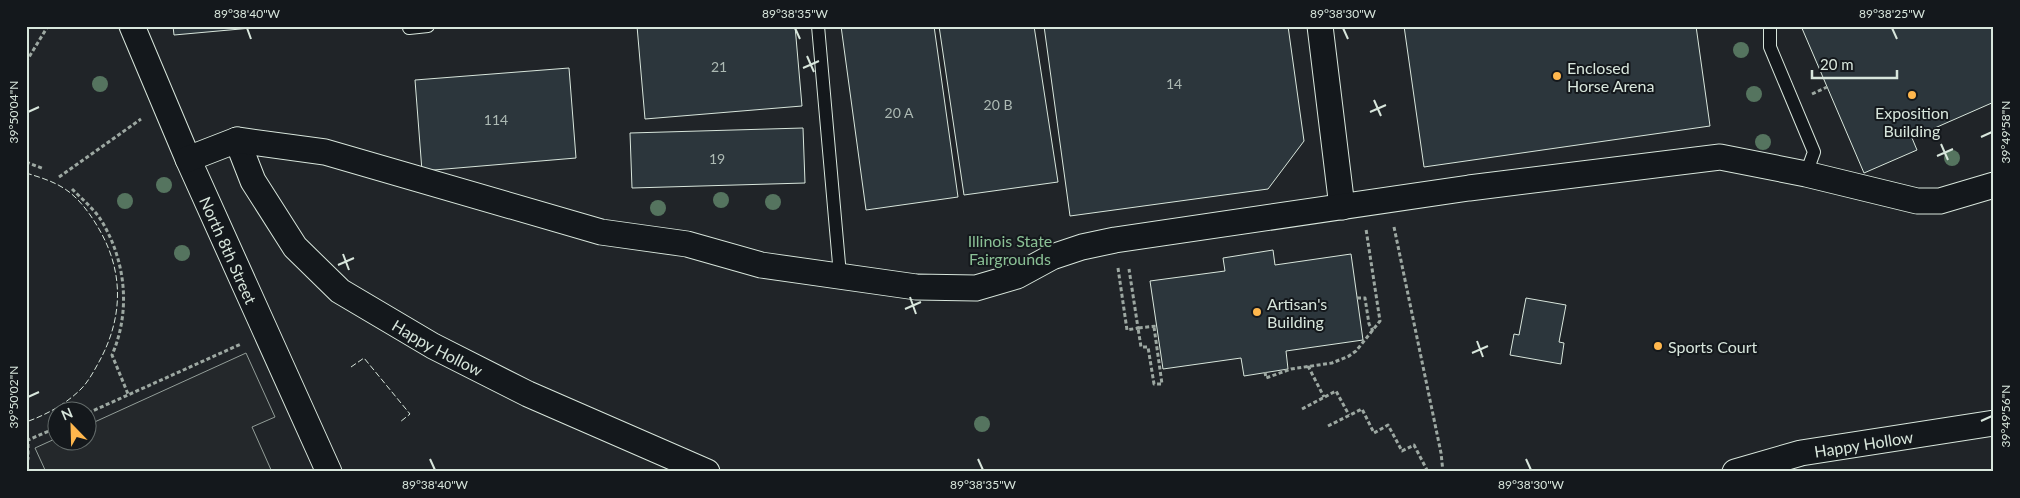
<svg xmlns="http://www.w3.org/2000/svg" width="2020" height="498" font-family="Lato,sans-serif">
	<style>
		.green { fill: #202428; stroke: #939e99; fill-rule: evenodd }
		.parking { fill: #24282b; stroke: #939e99 }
		.building { fill: #2c363c; stroke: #d8e6dc }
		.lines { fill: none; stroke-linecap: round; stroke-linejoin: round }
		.service-casing { stroke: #d8e6dc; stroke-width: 14 }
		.minor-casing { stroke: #d8e6dc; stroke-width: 27 }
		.path { stroke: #9da8a2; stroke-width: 3; stroke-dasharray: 4 2.5; stroke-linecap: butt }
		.service { stroke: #14181c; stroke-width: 12 }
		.minor { stroke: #14181c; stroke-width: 25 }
		.fence { stroke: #d8e6dc; stroke-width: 1; stroke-dasharray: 6 2.5; stroke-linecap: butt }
		.tree { fill: #55745f }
		.ticks { fill: none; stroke: #d8e6dc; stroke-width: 2 }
		.poi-dot { fill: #ffb74d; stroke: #14181c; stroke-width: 2 }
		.labels { text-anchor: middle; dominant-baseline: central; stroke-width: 4; stroke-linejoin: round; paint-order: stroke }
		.number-label { font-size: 14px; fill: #adbab4 }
		.poi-label { font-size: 16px; fill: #d8e6dc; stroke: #14181c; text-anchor: start }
		.park-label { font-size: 16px; fill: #8ac095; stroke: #14181c }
		.street-label { font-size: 16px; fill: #d8e6dc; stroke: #14181c }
		.neatline { fill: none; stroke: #d8e6dc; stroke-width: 2 }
		.ticks-label { font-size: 12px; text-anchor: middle; fill: #d8e6dc }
	</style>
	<rect width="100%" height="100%" fill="#14181c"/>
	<path class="green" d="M26,26h1968v446h-1968zM58,410h30v30h-30z"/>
	<path class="parking" d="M246,353l29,64 -23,10 20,45h-226l-11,-24 22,-10 1,2h30v-15z"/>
	<path class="building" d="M173,26h101l-100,9z
		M637,26h158l7,80 -157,13z
		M841,26h93l24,171 -92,13z
		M939,26h95l24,156 -94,13z
		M1044,26h244l16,115 -36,48 -198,27z
		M1404,26h292l14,100 -286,41z
		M1801,26h193v76l-82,36 5,12 -53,23z
		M569,68l7,90 -154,13 -7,-91z
		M803,128l2,55 -173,5 -2,-55z
		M1273,250l2,15 76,-11 12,86 -77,11 2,18 -44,7 -3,-18 -78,11 -13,-88 75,-10 -2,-13z
		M1526,298l40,7 -7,37 5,1 -3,21 -51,-9 4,-21 5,1z"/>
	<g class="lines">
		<g class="service-casing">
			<path id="service" d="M818,26l22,249
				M1770,26v21l44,105 -8,22
				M409,28l19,-2"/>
		</g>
		<g class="minor-casing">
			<g id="minor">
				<path id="s1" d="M132,26l56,133 141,313"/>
				<path d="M1320,26l22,181"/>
				<path id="s2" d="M237,140l16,41 42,66 45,44 93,55 95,48 179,78"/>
				<path d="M188,159l49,-19 88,12 276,80 86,12 74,21 155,22 60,1 41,-12 35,-19 30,-10 33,-7 354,-52 251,-31 86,17 111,27h23l54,-16"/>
				<path id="s3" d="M1735,472l66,-19 193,-30"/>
			</g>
		</g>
		<path class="path" d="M26,62l22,-36
			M1812,94l15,-7
			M26,162l18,7
			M59,177l82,-58
			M72,189c10,10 22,20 29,31 25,41 30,91 11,135l16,39
			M1394,227l47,226 2,19
			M1118,268l9,62 11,-2 -9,-59
			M1357,298h8l4,26 4,7
			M1154,327l8,57h-8l-6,-37h-7l-3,-19 19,-2
			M1308,366l16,31
			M1265,372l1,6 25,-9 41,-6 17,-7 7,-5 24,-30 -14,-92
			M1302,409l34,-18 13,24
			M88,413l153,-69
			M1328,426l34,-17 12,24 14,-8 14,26 12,-6 14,27
			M26,459h2v-19l30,-13"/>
		<use href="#service" class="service"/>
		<use href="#minor" class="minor"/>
		<path class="fence" d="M26,173c13,4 27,8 39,16 14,9 26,26 34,40 25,43 24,88 1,131 -5,9 -11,21 -19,29 -15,15 -35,26 -55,33
			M351,367l13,-9 46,56 -10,8"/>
	</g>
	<g class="tree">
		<circle cx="1741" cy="50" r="8"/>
		<circle cx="100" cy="84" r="8"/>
		<circle cx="1754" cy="94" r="8"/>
		<circle cx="1763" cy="142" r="8"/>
		<circle cx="1952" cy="158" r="8"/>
		<circle cx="164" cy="185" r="8"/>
		<circle cx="721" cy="200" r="8"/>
		<circle cx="125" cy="201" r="8"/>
		<circle cx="773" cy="202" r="8"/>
		<circle cx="658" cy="208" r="8"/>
		<circle cx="182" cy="253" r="8"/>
		<circle cx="982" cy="424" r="8"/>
	</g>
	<path class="ticks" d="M247,28l4,11M795,28l5,11M1343,28l5,11M1892,28l5,11M807,56l7,16M803,68l16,-7M1374,100l7,16M28,112l11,-5M1370,112l16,-7M1981,137l11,-5M1941,144l7,16M1937,156l16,-7M343,254l6,16M338,265l16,-7M910,297l6,17M905,309l16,-7M1477,341l6,16M1472,353l16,-7M28,397l11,-5M1981,421l11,-5M430,459l5,11M978,459l5,11M1526,459l5,11"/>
	<g class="poi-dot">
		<circle cx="1557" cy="76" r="5"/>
		<circle cx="1912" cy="95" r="5"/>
		<circle cx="1257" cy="312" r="5"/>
		<circle cx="1658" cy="346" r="5"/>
	</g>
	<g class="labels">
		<g class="number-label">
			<text x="719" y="66">21</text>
			<text x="1174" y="83">14</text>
			<text x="998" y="104">20 B</text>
			<text x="899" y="112">20 A</text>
			<text x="496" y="119">114</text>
			<text x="717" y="158">19</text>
		</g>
		<g class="poi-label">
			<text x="1567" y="67">Enclosed<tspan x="1567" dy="18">Horse Arena</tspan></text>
			<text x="1912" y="112" text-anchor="middle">Exposition<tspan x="1912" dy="18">Building</tspan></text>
			<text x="1267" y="303">Artisan's<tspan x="1267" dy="18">Building</tspan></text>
			<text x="1668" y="346">Sports Court</text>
		</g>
		<g class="park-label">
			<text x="1010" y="240">Illinois State<tspan x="1010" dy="18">Fairgrounds</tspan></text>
		</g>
		<g class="street-label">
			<text stroke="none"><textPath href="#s1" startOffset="244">North 8th Street</textPath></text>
			<text stroke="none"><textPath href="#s2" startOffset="298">Happy Hollow</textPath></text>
			<text stroke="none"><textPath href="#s3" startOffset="132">Happy Hollow</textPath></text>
		</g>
	</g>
	<rect width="2020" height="498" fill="none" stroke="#14181c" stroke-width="55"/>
	<g transform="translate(72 426) rotate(337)"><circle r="24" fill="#14181c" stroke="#626a69"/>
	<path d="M0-4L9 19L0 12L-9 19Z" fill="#ffb74d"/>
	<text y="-8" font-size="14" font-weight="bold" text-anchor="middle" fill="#d8e6dc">N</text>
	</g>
	<path d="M1812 70v8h85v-8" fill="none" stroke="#d8e6dc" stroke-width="2.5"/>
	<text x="1820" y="70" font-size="15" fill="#d8e6dc" stroke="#14181c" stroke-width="4" paint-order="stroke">20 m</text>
	<rect x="28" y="28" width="1964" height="442" class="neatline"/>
	<g class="ticks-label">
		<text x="247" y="18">89°38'40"W</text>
		<text x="795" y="18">89°38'35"W</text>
		<text x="1343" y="18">89°38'30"W</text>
		<text x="1892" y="18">89°38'25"W</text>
		<text transform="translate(14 112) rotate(-90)" y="4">39°50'04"N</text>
		<text transform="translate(2006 132) rotate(-90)" y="4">39°49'58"N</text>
		<text transform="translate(14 397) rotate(-90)" y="4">39°50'02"N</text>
		<text transform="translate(2006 416) rotate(-90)" y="4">39°49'56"N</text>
		<text x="435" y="489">89°38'40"W</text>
		<text x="983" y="489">89°38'35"W</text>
		<text x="1531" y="489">89°38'30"W</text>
	</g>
</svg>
